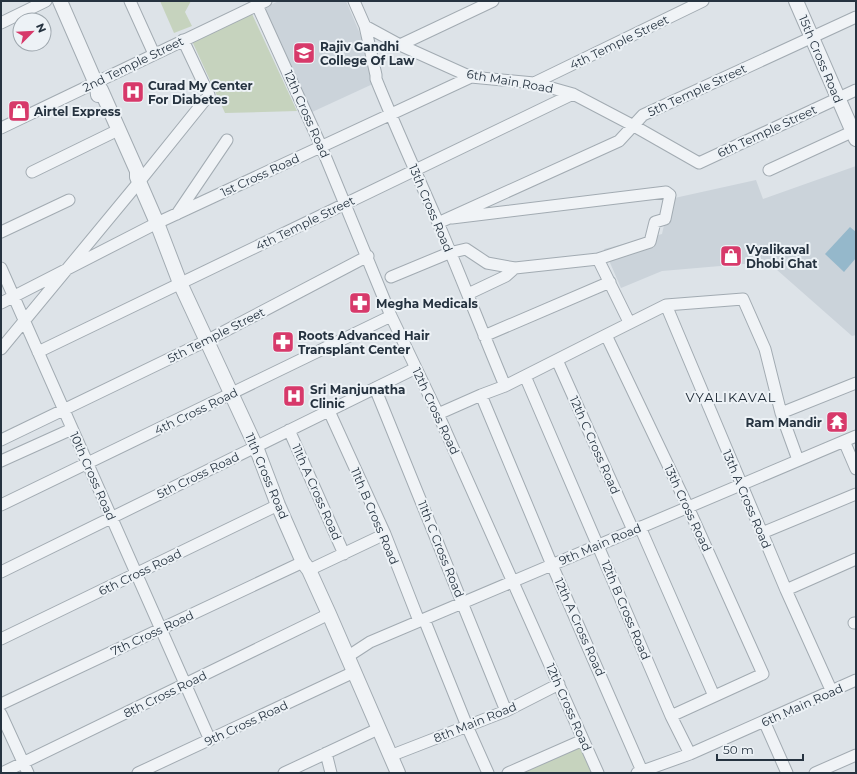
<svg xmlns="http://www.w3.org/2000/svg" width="857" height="774" font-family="Montserrat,sans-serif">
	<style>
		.built { fill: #cbd3da }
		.green { fill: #c6d3be }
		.water { fill: #95b8cb }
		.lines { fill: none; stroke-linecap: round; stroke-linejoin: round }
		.minor-casing { stroke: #a2abb2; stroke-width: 13 }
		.tertiary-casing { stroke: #a2abb2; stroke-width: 16 }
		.minor { stroke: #f0f3f6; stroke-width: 11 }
		.tertiary { stroke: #f0f3f6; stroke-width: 14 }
		.labels { text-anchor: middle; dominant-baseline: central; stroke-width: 4; stroke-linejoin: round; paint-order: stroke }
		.street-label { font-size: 12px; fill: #263340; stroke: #edf2f6 }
		.poi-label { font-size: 12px; font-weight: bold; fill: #263340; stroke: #edf2f6; text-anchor: start }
		.neighbourhood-label { font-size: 13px; letter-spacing: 1px; fill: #182430; stroke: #edf2f6 }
	</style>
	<rect width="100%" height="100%" fill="#dde3e8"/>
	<path class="built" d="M279,1h67l26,61 3,21 -65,30 -47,-105z
		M856,166v169l-4,1 -84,-74 -106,9 -41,17 -17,-39 58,-15 8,-35 86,-19 7,19z"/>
	<path class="green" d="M160,1h31l-6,11 7,14 -18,7z
		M252,14l45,97 -72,2 -33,-72z
		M582,746l12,27h-74z"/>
	<path class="water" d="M850,227l6,5v26l-12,14 -19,-18z"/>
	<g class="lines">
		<g class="minor-casing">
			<path id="minor" d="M130,1l24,53
				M354,1l11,25 35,19 71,32 63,6 39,11 61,32 65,37 157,-73
				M257,5l64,141 70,170 47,98 160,359
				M1,23l45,-22
				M365,26l11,49v4c19,47 40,93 60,139 24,56 46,113 69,168
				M400,45l93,-44
				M534,83l169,-82
				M1,128l265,-127
				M769,170l87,-40
				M32,172l82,-40
				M177,214l50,-74
				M438,223l181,-82 24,-26 213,-98
				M1,232l68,-32
				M598,259l31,63
				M1,268l209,472
				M391,277l58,-24 17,-4 21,14 28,5 83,-9 52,-17 5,-20 10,-3 5,-24 -4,-3 -214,26
				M468,294l38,-18 9,-8
				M1,303l156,-80 314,-146
				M666,305l120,285 46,102
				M606,335l60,-30 77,-6 22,50 16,64 17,47
				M484,336l126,-54
				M1,349l138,-167 70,-87 -26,-55
				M38,352l535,-258
				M557,360l76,170
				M525,376l146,340 19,38
				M375,388l131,323
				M481,395l71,170 90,206
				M329,411l56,123 34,87
				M781,413l75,-30
				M438,414l43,-19 24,-9 101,-51 82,172 75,167 -92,42
				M289,430l55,124
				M1,440l205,-99 162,-85
				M844,441l12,28
				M1,461l71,-32
				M1,505l390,-189
				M640,527l74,169
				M762,533l94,-39
				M309,570l76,-36
				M1,572l415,-204
				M786,590l70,-31
				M424,619l43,107 21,47
				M854,623h2
				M1,639l277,-134
				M347,657l23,-15 486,-206
				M1,704l302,-142
				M1,714l27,59
				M764,721l23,52
				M326,753l5,20
				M390,756l116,-45 53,-27
				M2,773l327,-159
				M138,773l216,-101
				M284,773l94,-44
				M508,773l75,-33
				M637,773l53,-19 166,-74
				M815,773l41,-18"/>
		</g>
		<g class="tertiary-casing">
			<path id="tertiary" d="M60,1l37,85 1,9
				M796,1l60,138
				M97,86l4,4 36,81v6l20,46 23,60 76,164 22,58 25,57 6,8 20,44 69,159"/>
		</g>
		<use href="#minor" class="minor"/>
		<use href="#tertiary" class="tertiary"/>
	</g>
	<defs>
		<g id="university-square" transform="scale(1.15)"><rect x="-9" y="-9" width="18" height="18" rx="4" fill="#d7396a" stroke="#edf2f6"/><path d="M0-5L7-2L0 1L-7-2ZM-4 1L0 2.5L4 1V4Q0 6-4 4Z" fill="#fff"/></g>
		<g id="hospital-square" transform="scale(1.15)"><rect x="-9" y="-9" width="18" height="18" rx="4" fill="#d7396a" stroke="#edf2f6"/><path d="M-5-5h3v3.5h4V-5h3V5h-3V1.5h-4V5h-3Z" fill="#fff"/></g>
		<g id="shop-square" transform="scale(1.15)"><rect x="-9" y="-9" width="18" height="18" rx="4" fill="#d7396a" stroke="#edf2f6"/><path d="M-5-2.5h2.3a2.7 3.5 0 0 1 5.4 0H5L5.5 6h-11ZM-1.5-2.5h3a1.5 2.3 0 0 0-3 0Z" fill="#fff"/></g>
		<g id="pharmacy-square" transform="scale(1.15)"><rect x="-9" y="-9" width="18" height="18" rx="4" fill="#d7396a" stroke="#edf2f6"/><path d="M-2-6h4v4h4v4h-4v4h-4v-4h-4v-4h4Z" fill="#fff"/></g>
		<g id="temple-square" transform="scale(1.15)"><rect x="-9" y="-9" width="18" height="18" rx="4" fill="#d7396a" stroke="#edf2f6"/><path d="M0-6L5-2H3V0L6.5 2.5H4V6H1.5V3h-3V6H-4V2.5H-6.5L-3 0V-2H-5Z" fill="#fff"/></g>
	</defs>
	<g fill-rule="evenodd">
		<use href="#university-square" x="304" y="53"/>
		<use href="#hospital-square" x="133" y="92"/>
		<use href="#shop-square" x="19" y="111"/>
		<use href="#shop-square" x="731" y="256"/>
		<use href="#pharmacy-square" x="360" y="303"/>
		<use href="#pharmacy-square" x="283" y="342"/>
		<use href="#hospital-square" x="294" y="396"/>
		<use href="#temple-square" x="837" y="422"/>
	</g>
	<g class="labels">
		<g class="street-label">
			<text transform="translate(619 42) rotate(-26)">4th Temple Street</text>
			<text transform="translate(821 59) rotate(67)">15th Cross Road</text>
			<text transform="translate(133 64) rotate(-26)">2nd Temple Street</text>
			<text transform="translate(510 81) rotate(10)">6th Main Road</text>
			<text transform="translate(697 90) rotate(-25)">5th Temple Street</text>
			<text transform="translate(307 114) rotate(66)">12th Cross Road</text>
			<text transform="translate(767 131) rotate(-25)">6th Temple Street</text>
			<text transform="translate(260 175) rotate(-25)">1st Cross Road</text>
			<text transform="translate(431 208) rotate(67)">13th Cross Road</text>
			<text transform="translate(305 223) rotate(-26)">4th Temple Street</text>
			<text transform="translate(216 335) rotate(-27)">5th Temple Street</text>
			<text transform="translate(196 411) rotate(-26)">4th Cross Road</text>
			<text transform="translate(436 411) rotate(65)">12th Cross Road</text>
			<text transform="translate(595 445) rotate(66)">12th C Cross Road</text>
			<text transform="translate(198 475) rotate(-26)">5th Cross Road</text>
			<text transform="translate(93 476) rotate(66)">10th Cross Road</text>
			<text transform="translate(267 476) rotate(67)">11th Cross Road</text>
			<text transform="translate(317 492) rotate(66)">11th A Cross Road</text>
			<text transform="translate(747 499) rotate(67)">13th A Cross Road</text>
			<text transform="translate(688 508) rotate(65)">13th Cross Road</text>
			<text transform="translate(375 516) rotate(67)">11th B Cross Road</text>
			<text transform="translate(600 544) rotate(-23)">9th Main Road</text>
			<text transform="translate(441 549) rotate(68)">11th C Cross Road</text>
			<text transform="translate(140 572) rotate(-26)">6th Cross Road</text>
			<text transform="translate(626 610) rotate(67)">12th B Cross Road</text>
			<text transform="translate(580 627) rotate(66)">12th A Cross Road</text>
			<text transform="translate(152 633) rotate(-25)">7th Cross Road</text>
			<text transform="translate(165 694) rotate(-26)">8th Cross Road</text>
			<text transform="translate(802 705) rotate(-24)">6th Main Road</text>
			<text transform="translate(569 707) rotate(66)">12th Cross Road</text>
			<text transform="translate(475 722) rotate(-22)">8th Main Road</text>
			<text transform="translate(246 723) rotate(-25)">9th Cross Road</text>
		</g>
		<g class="poi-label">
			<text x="320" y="46">Rajiv Gandhi<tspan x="320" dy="14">College Of Law</tspan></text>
			<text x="148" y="85">Curad My Center<tspan x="148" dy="14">For Diabetes</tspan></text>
			<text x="34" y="111">Airtel Express</text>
			<text x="746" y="249">Vyalikaval<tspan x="746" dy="14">Dhobi Ghat</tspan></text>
			<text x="376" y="303">Megha Medicals</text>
			<text x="298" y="335">Roots Advanced Hair<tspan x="298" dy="14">Transplant Center</tspan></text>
			<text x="310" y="389">Sri Manjunatha<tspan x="310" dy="14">Clinic</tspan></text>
			<text x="822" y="422" text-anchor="end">Ram Mandir</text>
		</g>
		<g class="neighbourhood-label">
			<text x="731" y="397">VYALIKAVAL</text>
		</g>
	</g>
	<rect width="857" height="774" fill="none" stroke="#263340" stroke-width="4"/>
	<g transform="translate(32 32) rotate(66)"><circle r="19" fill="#edf2f6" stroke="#9da6ad"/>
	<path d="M0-3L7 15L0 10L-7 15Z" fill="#d7396a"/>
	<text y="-6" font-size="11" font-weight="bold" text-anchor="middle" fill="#263340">N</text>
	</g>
	<path d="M717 754v6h86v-6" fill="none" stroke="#263340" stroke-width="2"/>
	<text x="723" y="754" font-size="12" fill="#263340" stroke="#edf2f6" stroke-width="3" paint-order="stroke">50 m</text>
</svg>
